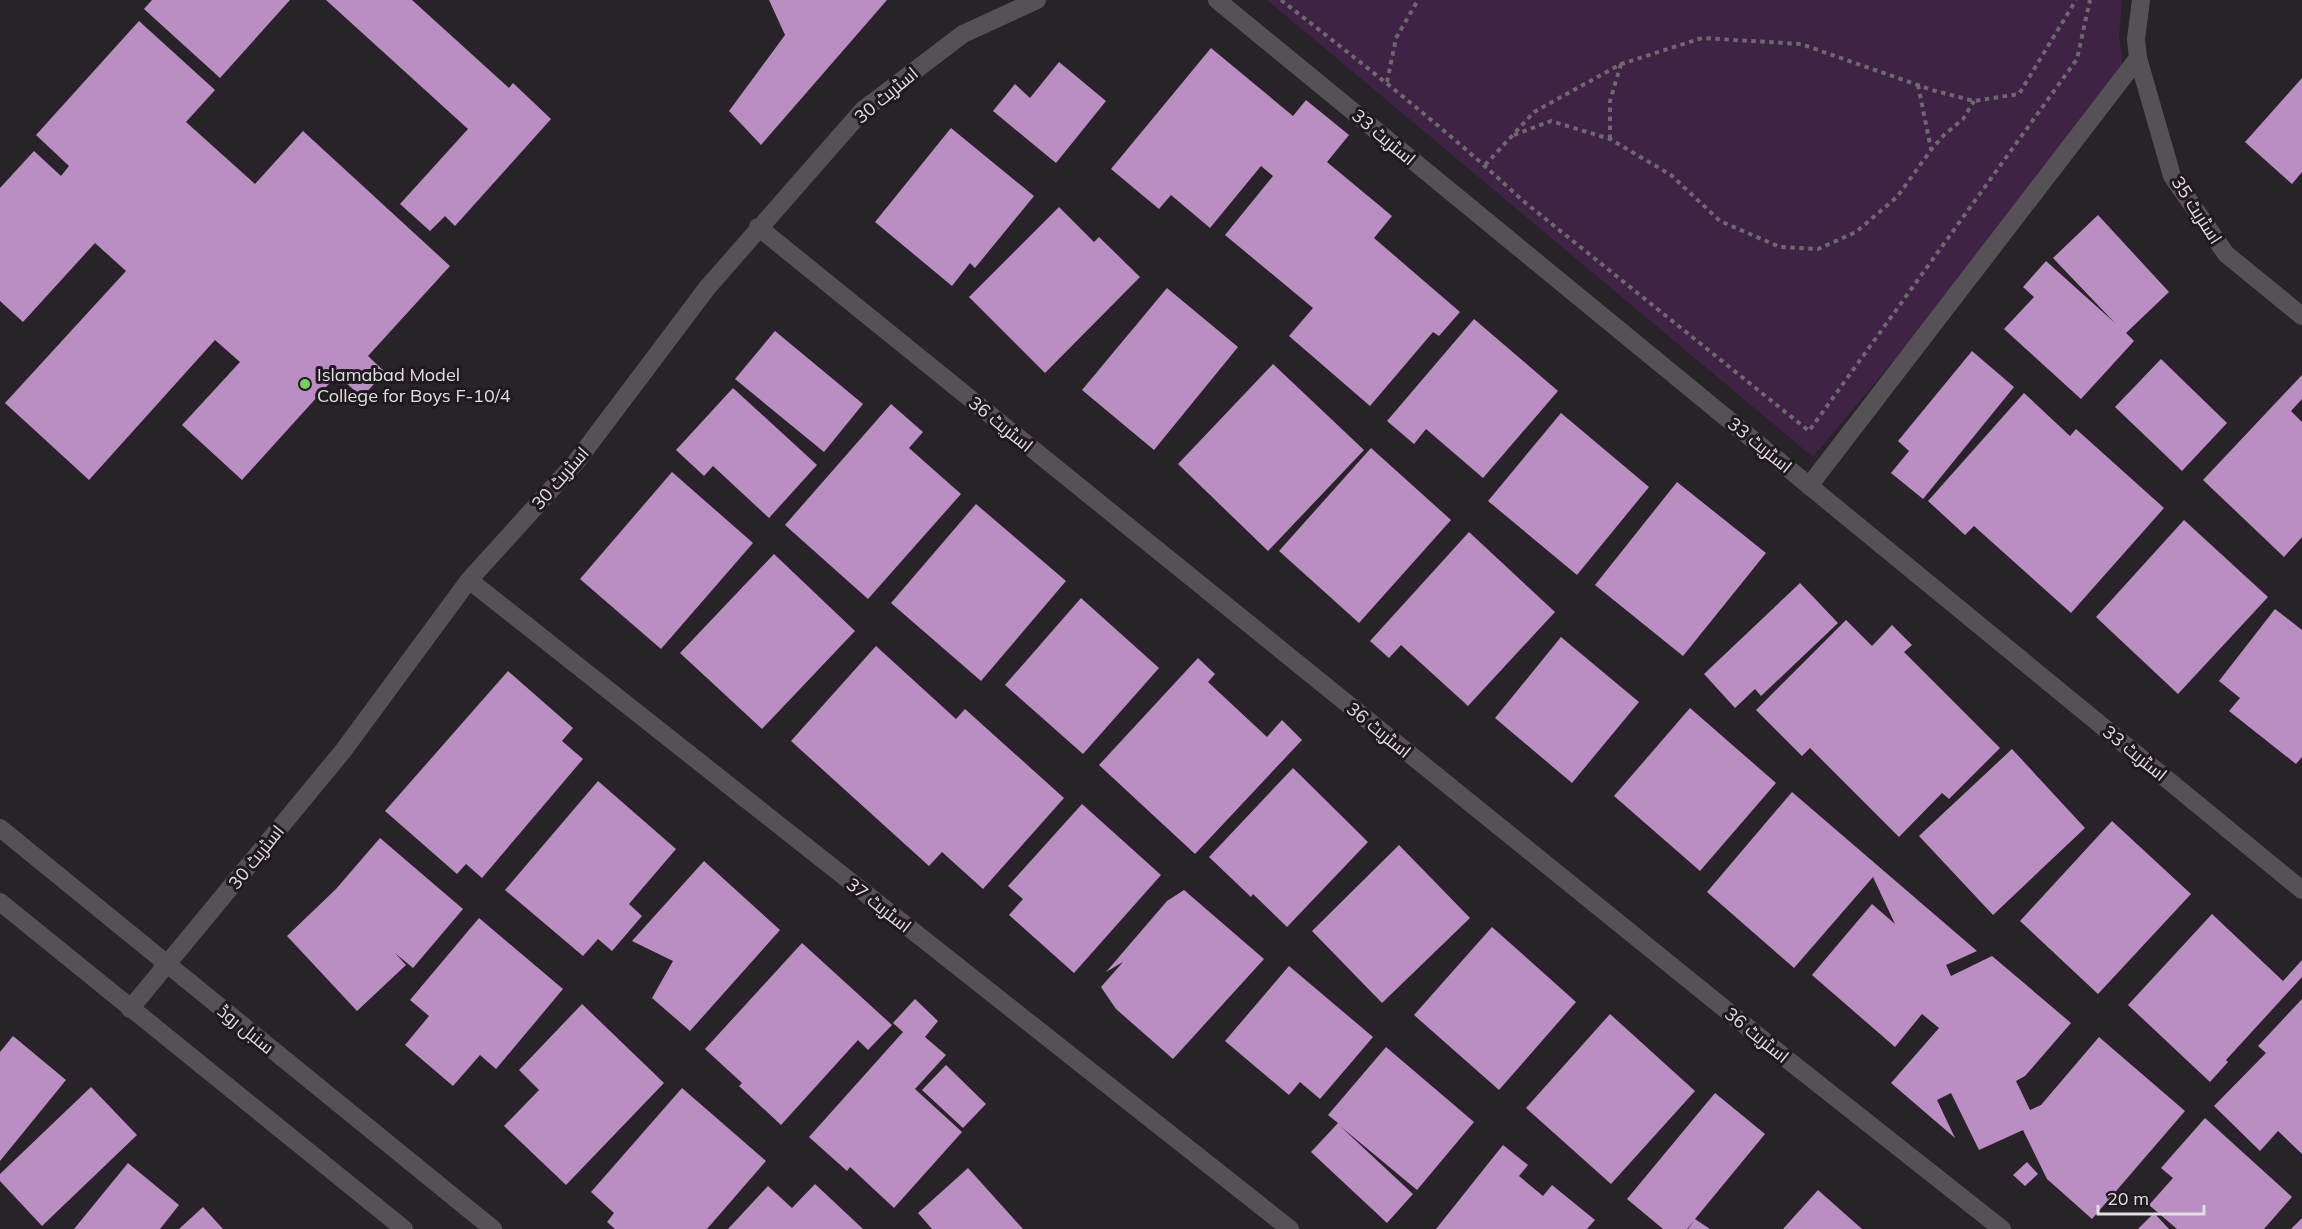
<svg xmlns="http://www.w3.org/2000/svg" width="2302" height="1229" font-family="Mulish,Cairo,sans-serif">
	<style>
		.green { fill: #3e2344 }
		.building { fill: #bb8ec3 }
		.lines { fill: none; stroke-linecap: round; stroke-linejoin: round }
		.path { stroke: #6e696e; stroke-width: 4; stroke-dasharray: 4.5 4.5; stroke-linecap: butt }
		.lane { stroke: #565057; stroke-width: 18 }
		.street { stroke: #565057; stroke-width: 18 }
		.secondary { stroke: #565057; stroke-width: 18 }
		.poi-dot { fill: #6fd360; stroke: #1f1920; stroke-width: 2 }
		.labels { text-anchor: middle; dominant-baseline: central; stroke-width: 6; stroke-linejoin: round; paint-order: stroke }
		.street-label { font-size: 18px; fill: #e2dee2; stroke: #1f1920 }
		.poi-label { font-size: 18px; fill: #e2dee2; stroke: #1f1920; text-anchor: start }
	</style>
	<rect width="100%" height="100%" fill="#282329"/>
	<path class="green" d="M1267,0h855l-3,37 5,39 -17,29 -294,352z"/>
	<path class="building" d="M152,0h138l-70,78 -76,-69z
		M326,0h86l97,88 4,-5 38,36 -96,107 -10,-10 -15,15 -30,-27 68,-75z
		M769,0h118l-126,145 -32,-34 56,-76z
		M139,21l76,69 -29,32 69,62 48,-53 147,135 -82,90 17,16 -23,25 -25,-22 -95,105 -60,-55 58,-63 -25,-22 -126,140 -84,-77 121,-132 -31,-28 -72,79 -23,-21v-113l34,-37 27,25 8,-10 -33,-31z
		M1211,48l82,68 13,-16 43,35 -22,27 65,54 -18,22 86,74 -21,24 -6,-4 -63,74 -81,-70 24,-28 -88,-73 48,-59 -12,-10 -51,62 -39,-33 -12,14 -48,-40z
		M1059,62l47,39 -50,62 -63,-52 22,-27 15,14z
		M2302,78v94l-10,12 -47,-42z
		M951,128l83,68 -59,72 -5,-5 -18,23 -77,-64z
		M1059,207l35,35 5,-5 41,40 -95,96 -76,-76z
		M2098,215l71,77 -43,41 8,8 -53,58 -77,-70 30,-32 -11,-10 23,-26 69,62 -62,-65z
		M1167,288l71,59 -84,103 -72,-60z
		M1474,319l84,72 -75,87 -57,-49 -12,15 -27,-23z
		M775,331l88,73 -39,48 -89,-73z
		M1972,351l42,36 -91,112 -32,-26 18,-22 -11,-10z
		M2161,359l66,64 -45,48 -67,-64z
		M1273,364l91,86 -96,101 -90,-87z
		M2302,375v24l-11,12 11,11v115l-18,20 -81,-77z
		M733,388l84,77 -48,53 -56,-52 -9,10 -28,-26z
		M2024,393l46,43 6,-7 88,79 -93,105 -97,-87 -9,9 -37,-34z
		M891,404l32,28 -14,16 52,46 -93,105 -83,-74z
		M1561,413l88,74 -72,88 -89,-74z
		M1371,448l80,72 -92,103 -80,-72z
		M672,472l81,71 -92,106 -81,-70z
		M1677,482l89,71 -83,103 -88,-71z
		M976,504l90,77 -85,100 -90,-78z
		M2184,520l84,77 -90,97 -82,-77z
		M1469,532l86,80 -87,94 -67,-61 -12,13 -19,-17z
		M774,554l81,77 -93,98 -82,-76z
		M1800,583l38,40 -77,73 -6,-7 -20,19 -31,-34z
		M1081,598l78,70 -76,86 -78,-69z
		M2275,609l27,21v127l-6,7 -67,-53 11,-13 -21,-17z
		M1846,620l26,26 20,-21 20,20 -8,7 96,96 -51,51 -7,-6 -43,44 -89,-89 -8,8 -46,-46z
		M1561,637l78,65 -67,81 -77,-65z
		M876,646l80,73 9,-10 99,89 -81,91 -41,-37 -13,14 -138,-125z
		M1198,658l17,16 -7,8 59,55 15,-17 20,20 -107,114 -96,-89z
		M508,671l65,57 -11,13 21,18 -101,119 -16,-14 -9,10 -72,-63z
		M1690,708l86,75 -76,88 -86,-75z
		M2012,749l73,79 -92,87 -74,-79z
		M1293,768l75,74 -81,85 -34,-33 -2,3 -42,-40z
		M598,781l78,68 -47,55 13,12 -30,35 -14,-12 -15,17 -78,-66z
		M1792,792l185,159 -31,14 5,11 41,-20 79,67 -46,53 -9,5 14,29 11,-5 58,-68 86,74 -93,108 -45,-40 -24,-49 -44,20 -28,-57 -14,7 18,38 -64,-55 48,-55 -17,-14 -27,33 -83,-72 60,-71 23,20 -22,-47 -79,91 -87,-76z
		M1082,804l79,71 -87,98 -65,-58 14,-16 -15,-13z
		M2112,821l79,73 -93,100 -78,-73z
		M380,838l83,71 -50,59 -18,-15 11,12 -49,46 -70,-75 49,-47z
		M1399,845l71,73 -88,85 -70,-72z
		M704,861l76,69 -90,101 -38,-33 21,-37 -41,-20z
		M1184,890l80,69 -91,100 -57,-50 -15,-22 22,-25 -17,10 61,-71z
		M2212,914l71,67 19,-21v17l-76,83 2,2 -18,20 -82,-77z
		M479,918l84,71 -67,80 -16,-14 -27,31 -48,-41 24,-29 -19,-16z
		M1492,927l84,75 -77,88 -85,-75z
		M802,943l90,82 -24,25 -10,-10 -77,85 -42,-39 3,-3 -37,-34z
		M1289,966l84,71 -53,62 -20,-17 -11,13 -64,-54z
		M915,999l23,22 -13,16 21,18 -31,34 47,43 -68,76 -44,-41 -3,4 -38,-34 94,-105 -10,-9z
		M2302,999v155l-24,-23 -18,20 -46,-45 52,-53 -8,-7z
		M582,1004l82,79 -98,102 -62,-59 35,-36 -20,-20z
		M1610,1014l85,77 -84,93 -85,-76z
		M13,1036l53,44 -66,81v-109z
		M1386,1047l88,75 -57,68 -77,-64 73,68 -26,29 -76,-71 27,-29 -10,-8z
		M946,1065l40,39 -23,24 -41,-38z
		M91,1087l46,48 -95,91 -42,-45v-7z
		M682,1088l84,73 -59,68h-92l-8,-7 7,-9 -23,-21z
		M1715,1093l50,41 -70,85 15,10h-22l6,-8 -7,8h-24l-36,-30z
		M2205,1118l87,79 -28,32h-87l-28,-24 24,-27 -12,-10z
		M1503,1145l25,20 -9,11 24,20 9,-11 43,35 -8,9h-151z
		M2027,1162l11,12 -13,12 -12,-11z
		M128,1163l51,42 -19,24h-86z
		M968,1168l55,61h-91l-14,-16z
		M815,1184l48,45h-135l40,-43 24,22z
		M1818,1190l44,39h-79z
		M203,1207l20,22h-44z
		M2154,1213l15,16h-31z
		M2302,1218v11h-11z"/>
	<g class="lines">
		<path class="path" d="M1281,0c82,64 164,128 241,200l287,231 268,-372 13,-59
			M1387,82l9,-44 22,-38
			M1918,85l13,64
			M1514,135l37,-14 59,18 61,36 49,46 60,26 38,2 38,-17 41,-35 34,-47 13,-15 19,-16 11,-18
			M1610,139v-38l11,-37
			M1485,165l49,-53 87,-48 81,-26 99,6 131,46 42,11 45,-7 57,-94"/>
		<path class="lane" d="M1809,486l329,-428"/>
		<path class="street" d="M1217,0l1085,890
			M2141,0l-5,39 2,19 34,118 54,78 76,62
			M758,227l1030,833 214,169
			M469,580l821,649
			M130,1009l213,-258 126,-171 107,-118 131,-174 156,-178 100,-76 74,-34"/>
		<path class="secondary" d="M0,828l493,401
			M0,902l404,327"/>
	</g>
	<circle class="poi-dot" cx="305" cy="384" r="6"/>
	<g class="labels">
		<g class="street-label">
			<text transform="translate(886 95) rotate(-40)">اسٹریٹ 30</text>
			<text transform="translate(1384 137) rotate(40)">اسٹریٹ 33</text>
			<text transform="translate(2197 210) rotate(57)">اسٹریٹ 35</text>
			<text transform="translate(1001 424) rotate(39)">اسٹریٹ 36</text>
			<text transform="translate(1760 445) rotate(39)">اسٹریٹ 33</text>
			<text transform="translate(560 478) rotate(-49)">اسٹریٹ 30</text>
			<text transform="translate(1379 730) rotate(39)">اسٹریٹ 36</text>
			<text transform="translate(2135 753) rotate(39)">اسٹریٹ 33</text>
			<text transform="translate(256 857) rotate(-51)">اسٹریٹ 30</text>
			<text transform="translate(879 905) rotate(38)">اسٹریٹ 37</text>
			<text transform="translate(246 1029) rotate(39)">سنبل روڈ</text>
			<text transform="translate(1757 1035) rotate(39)">اسٹریٹ 36</text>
		</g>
		<g class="poi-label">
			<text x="317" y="374">Islamabad Model<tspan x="317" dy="21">College for Boys F-10/4</tspan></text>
		</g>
	</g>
	<path d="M2098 1205v9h106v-9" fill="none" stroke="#e2dee2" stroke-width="3"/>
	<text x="2107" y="1205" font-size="18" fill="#e2dee2" stroke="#1f1920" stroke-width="4.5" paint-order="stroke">20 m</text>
</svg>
